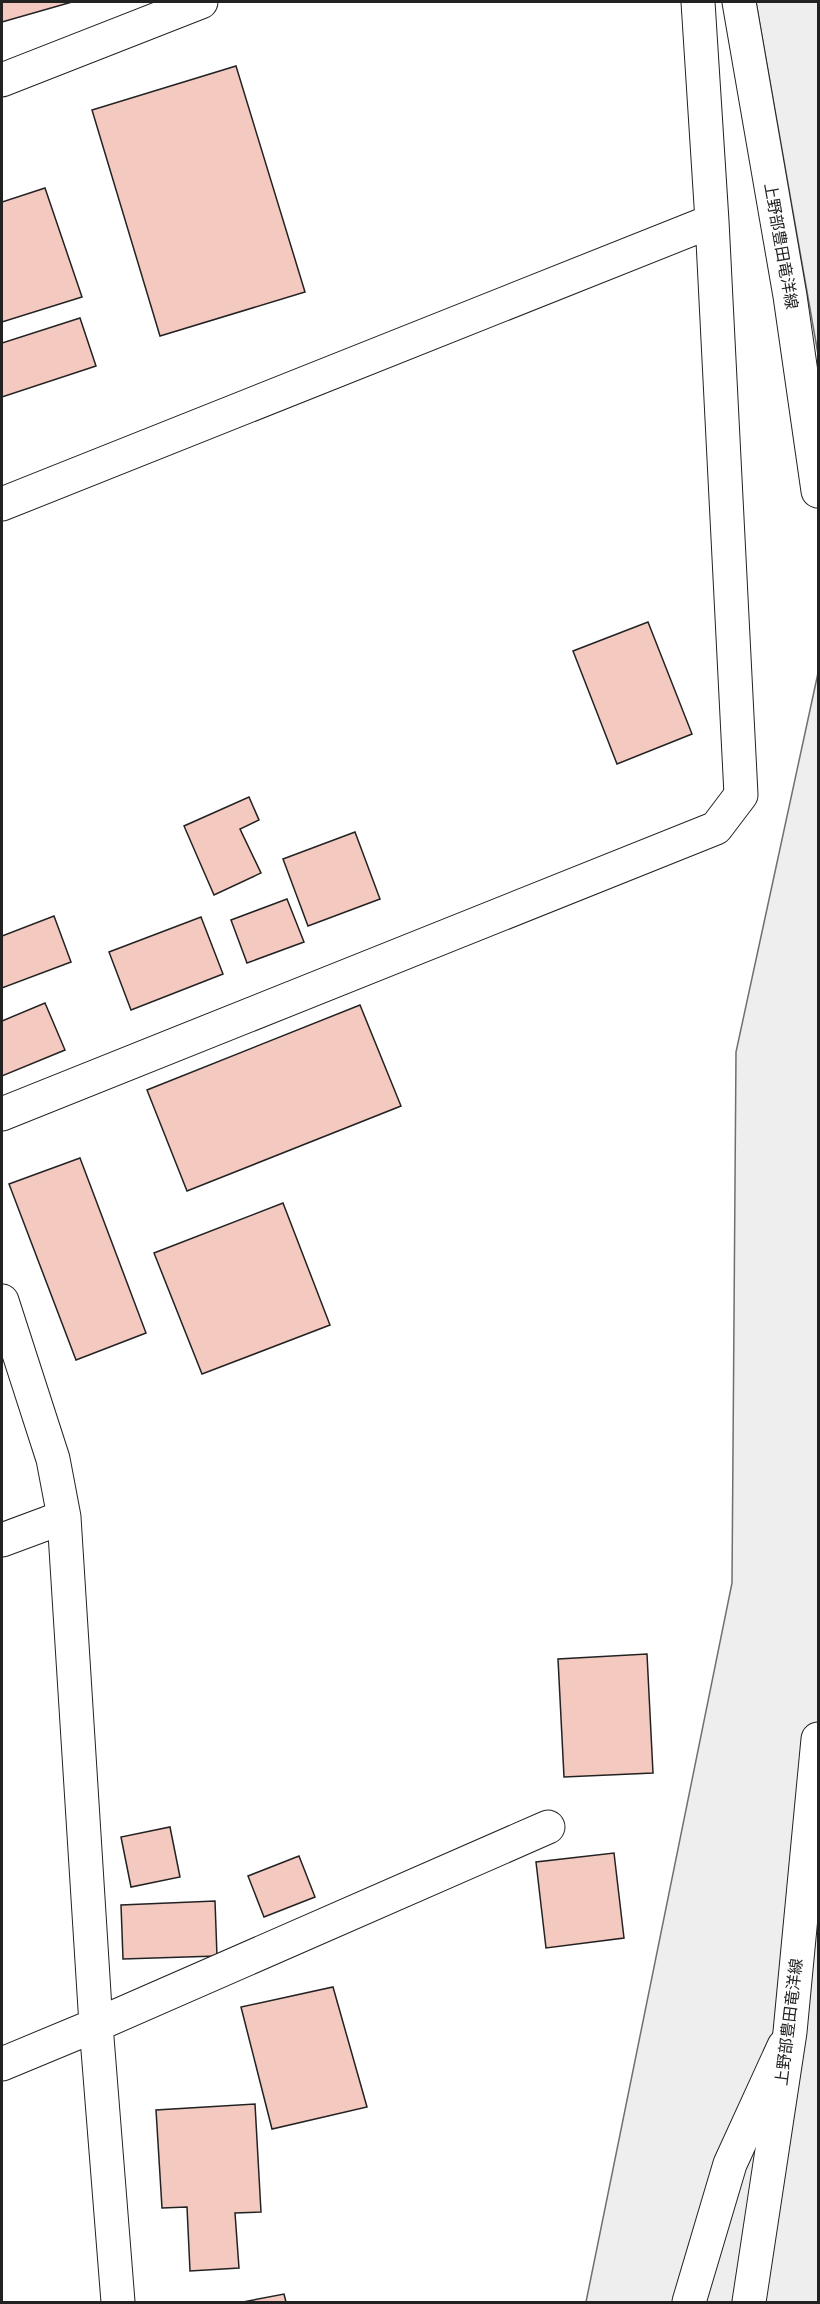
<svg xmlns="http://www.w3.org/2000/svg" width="820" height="2304" font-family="'DM Sans','Noto Sans JP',sans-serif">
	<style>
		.green { fill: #eee; stroke: #6f6f6f; stroke-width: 1.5 }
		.building { fill: #f3c9c0; stroke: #222; stroke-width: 1.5 }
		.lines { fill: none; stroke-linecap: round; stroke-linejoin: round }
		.minor-casing { stroke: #222; stroke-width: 35 }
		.tertiary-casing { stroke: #222; stroke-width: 35 }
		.secondary-casing { stroke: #222; stroke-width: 35 }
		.minor { stroke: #fff; stroke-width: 33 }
		.tertiary { stroke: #fff; stroke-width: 33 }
		.secondary { stroke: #fff; stroke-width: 33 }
		.labels { text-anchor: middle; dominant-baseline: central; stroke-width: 4.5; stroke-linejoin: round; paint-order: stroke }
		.street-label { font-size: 16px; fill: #222; stroke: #fff }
	</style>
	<rect width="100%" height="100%" fill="#fff"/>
	<path class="green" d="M756,2h62v352z
		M818,673v1629h-232l146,-719 4,-531z"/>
	<path class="building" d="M2,2h70l-70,20z
		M236,66l69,226 -145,44 -68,-226z
		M45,188l37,109 -80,25v-120z
		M80,318l16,48 -94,31v-54z
		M648,622l44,112 -75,30 -44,-113z
		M249,797l10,23 -19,9 21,44 -47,22 -30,-69z
		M355,832l25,67 -72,27 -25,-67z
		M287,899l17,43 -57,21 -16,-43z
		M54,916l17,46 -69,26v-52z
		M201,917l22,57 -92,36 -22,-58z
		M45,1003l20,47 -63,26v-55z
		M360,1005l41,101 -214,85 -40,-101z
		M80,1158l66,175 -70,27 -67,-176z
		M283,1203l47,122 -128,49 -48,-121z
		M647,1654l6,119 -89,4 -6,-118z
		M170,1827l10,50 -49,10 -10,-50z
		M614,1853l10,85 -78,10 -10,-86z
		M299,1856l16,41 -51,20 -16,-41z
		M215,1901l2,55 -94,3 -2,-54z
		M333,1987l34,120 -95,22 -31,-122z
		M255,2104l6,108 -26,1 4,55 -49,3 -3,-64 -25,1 -6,-98z
		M284,2294l2,8h-43z"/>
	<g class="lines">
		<g class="minor-casing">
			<path id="minor" d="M2,504l710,-283
				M2,1114l714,-286 25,-33 -29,-574 -14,-219
				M2,1301l51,158 11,58 32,508 22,277
				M2,1540l62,-23
				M2,2064l94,-39 452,-198"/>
		</g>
		<g class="tertiary-casing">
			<path id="tertiary" d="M2,80l199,-78
				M689,2302l41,-138 54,-118"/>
		</g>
		<g class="secondary-casing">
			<path id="secondary" d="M739,2l51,294 28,195
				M749,2302l41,-270 28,-293"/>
		</g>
		<use href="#minor" class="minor"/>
		<use href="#tertiary" class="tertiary"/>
		<use href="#secondary" class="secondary"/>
	</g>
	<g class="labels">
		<g class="street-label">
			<text transform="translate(781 246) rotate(80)">上野部豊田竜洋線</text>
			<text transform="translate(789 2022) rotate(-83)">上野部豊田竜洋線</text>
		</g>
	</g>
	<rect width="820" height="2304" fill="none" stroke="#222222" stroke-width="6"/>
</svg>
